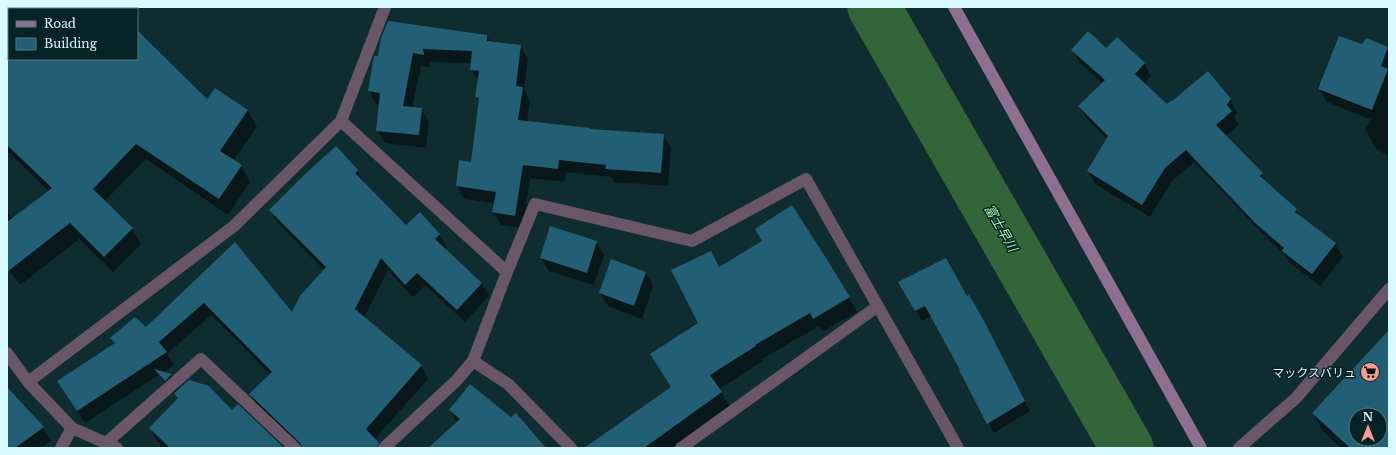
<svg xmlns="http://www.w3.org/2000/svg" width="1396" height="455" font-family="'Libre Baskerville','Noto Sans JP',serif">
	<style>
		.shadow { fill: #0007; fill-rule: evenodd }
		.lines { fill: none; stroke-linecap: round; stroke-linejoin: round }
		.river { stroke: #34653a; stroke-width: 53 }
		.building { fill: #225e74; fill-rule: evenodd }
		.street { stroke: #6a5669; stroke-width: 12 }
		.secondary { stroke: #8f6f8f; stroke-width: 12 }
		.labels { text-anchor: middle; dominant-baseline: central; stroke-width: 3; stroke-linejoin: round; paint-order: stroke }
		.poi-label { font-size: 12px; fill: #d8faff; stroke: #052226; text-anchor: end }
		.water-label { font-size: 13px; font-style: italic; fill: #aff9b5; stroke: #052226 }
	</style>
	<rect width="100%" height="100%" fill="#0f2c30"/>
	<path class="shadow" d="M38,7h59l2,2h-59z
		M137,32l71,69 7,-12 33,22 9,16 -24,34 8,5 9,16 -22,33 -82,-56 -42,43 28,27 9,15 -28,28 -34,-33 -59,46 -13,-17v-56l6,7 36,-28 -42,-40v-99l2,-2v9h128z
		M487,36l4,7 29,3 8,13 -4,31 6,11 -3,21 63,8 73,5 8,13 -3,38 -54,-4 -3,-5 -45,-5 -1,10 -35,-4 -7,50 -22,-3 -8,-13 2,-9 -31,-4 -7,-13 15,-23 8,-60 -4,-6 3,-15 -8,-13 1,-6 -42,-1 1,5 -10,-1 -9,42 9,1 8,13 -3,26 -41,-5 -8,-13 3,-26h-4l-7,-14 6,-33z
		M1366,40l23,9v49l-2,6 2,2v51l-13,-9 -11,-19 7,-9 -45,-18 -8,-13z
		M1073,50h34l37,13 7,13 -7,8 23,22 63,-7 7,13 -3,5 5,8 -14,11 37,38 6,11 28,25 4,7 35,27 8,13 -23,29 -30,-23 -6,-9 -19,-18 -71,-74 -22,19 -22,36 -55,-33 -7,-13 19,-32 -20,-20 -8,-13 24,-22 -23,-21z
		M357,170l7,13 42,43 14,-12 19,21 8,13 -2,2 37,33 7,13 -24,26 -40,-37 -12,12 -25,-27 -24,48 57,48 7,13 -54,61 6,8h-79l-44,-41 -7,-13 21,-19 -60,-60 -44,39 7,11 -11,7 9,3 8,14 52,22 51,37h-124l2,-3 -4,-4 -7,-13 29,-29 -4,-7 -2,1 -14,-18 -74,48 -19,-29 49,-50 -4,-6 35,-10 88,-84 58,70 32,-44 -46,-47 -8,-13z
		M596,242l8,13 -10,30 -45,-14 -8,-13z
		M831,266l26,46 -35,20 -3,-6 -57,33 1,2 -44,28 11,18 -58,41h-67l67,-60 -21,-34 48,-30 20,-57z
		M646,273l7,13 -11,33 -34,-13 -8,-13z
		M899,282l67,15 23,34 41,80 -36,22 -34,-62 1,-1 -30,-54 -9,5z
		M1389,332v116h-47l-19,-17 -10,-18zM1356,415h24v24h-24z
		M7,388l36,40 8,13 -10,7h-34z
		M450,410l93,38h-114l28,-25z"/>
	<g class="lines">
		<path class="river" d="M874,7l253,441"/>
	</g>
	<path class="building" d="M388,21l99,14v6l34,4 -5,41 7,1 -5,33 72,8v1l74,5 -3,39 -56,-4 1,-4 -47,-5 -1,9 -35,-4 -8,51 -23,-4 4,-20 -40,-6 3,-26 12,2 8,-64 -4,-1 4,-26 -9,-1 2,-19 -49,-2 1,6 -11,-2 -10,53 19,2 -3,27 -43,-4 4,-38 -12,-2 6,-35h4l3,-18z
		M137,30l70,69 8,-11 33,22 -28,41 22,14 -23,34 -83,-55 -43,45 40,39 -29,29 -34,-34 -63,49v-50l45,-34 -45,-43v-86h130z
		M1088,31l18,17 11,-11 28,26 -10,11 32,30 5,-4v1l36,-30 23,28 -4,6 5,6 -16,14 47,48 -3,3 37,33 -2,3 41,31 -24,31 -30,-23 2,-3 -28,-24 -70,-74 -21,18 -23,37 -55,-34 21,-35 -30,-30 27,-26 -34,-30z
		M1339,36l23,8 4,-6 22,9 -7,19 7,3 -16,41 -54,-21z
		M336,146l22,24 -3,3 51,52 14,-13 20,22 -5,5 47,44 -25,27 -40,-37 -12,12 -24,-27 -26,51 67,56 -56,64 13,14 -2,5h-75l-2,-5 -51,-49 23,-22 -68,-69 -45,39 8,10 -90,59 -20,-30 58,-38 -5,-5 25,-21 11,10 89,-85 57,70 8,-16 26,-29 -57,-57 36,-36z
		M792,205l39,61 19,31 -37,22 -3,-6 -55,32 1,1 -46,29 12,17 -78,56h-60l87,-61 -21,-33 48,-31 -27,-53 40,-19 8,16 43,-26 -7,-12z
		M550,226l47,15 -10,32 -47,-15z
		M946,258l21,38 2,-1 14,24 42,82 -38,23 -28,-54h1l-35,-64 -10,5 -17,-29z
		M611,259l35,13 -12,34 -35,-13z
		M1389,330v118h-39l-38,-35zM1356,415h24v24h-24z
		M154,369l18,5 -7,7z
		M189,380l20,6 23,24 6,-6 46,44h-114l-21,-20 29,-30 -4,-5z
		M470,384l41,33 5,-4 30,35h-118l32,-29 -11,-9z
		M7,387l37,40 -29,21h-8z"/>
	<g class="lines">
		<path class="street" d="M341,121l166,151
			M7,353l21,29 44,46 45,20
			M473,361l35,23 63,64
			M28,382l206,-156 107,-105 44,-114
			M106,443l95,-84 94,89
			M61,448l11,-20
			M384,448l72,-67 17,-20 34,-89 28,-68 157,37 114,-62 152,269
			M681,448l197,-142
			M1239,448l57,-50 93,-109"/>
		<path class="secondary" d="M954,7l247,441"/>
	</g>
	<defs>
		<g id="supermarket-disc" transform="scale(1)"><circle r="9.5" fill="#f59c92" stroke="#052226"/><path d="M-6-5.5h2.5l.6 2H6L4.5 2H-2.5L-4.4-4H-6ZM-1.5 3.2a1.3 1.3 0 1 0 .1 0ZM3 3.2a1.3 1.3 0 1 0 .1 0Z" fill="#111"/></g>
	</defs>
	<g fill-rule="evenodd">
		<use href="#supermarket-disc" x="1370" y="372"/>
	</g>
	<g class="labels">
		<g class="poi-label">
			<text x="1356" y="372">マックスバリュ</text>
		</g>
		<g class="water-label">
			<text transform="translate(1001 228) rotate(60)">富士早川</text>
		</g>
	</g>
	<rect width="1396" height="455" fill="none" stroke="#d8faff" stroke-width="16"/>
	<rect x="8" y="8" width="130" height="52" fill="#052226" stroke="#59787d"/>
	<rect x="16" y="21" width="20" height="6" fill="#8f6f8f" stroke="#59787d"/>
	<text x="44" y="28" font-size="12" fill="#d8faff">Road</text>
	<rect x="16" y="38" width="20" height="12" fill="#225e74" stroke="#59787d"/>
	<text x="44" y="48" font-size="12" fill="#d8faff">Building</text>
	<g transform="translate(1368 427)"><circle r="19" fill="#052226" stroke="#59787d"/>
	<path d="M0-3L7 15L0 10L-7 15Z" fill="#f59c92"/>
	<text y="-6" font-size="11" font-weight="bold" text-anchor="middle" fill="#d8faff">N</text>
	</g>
</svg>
